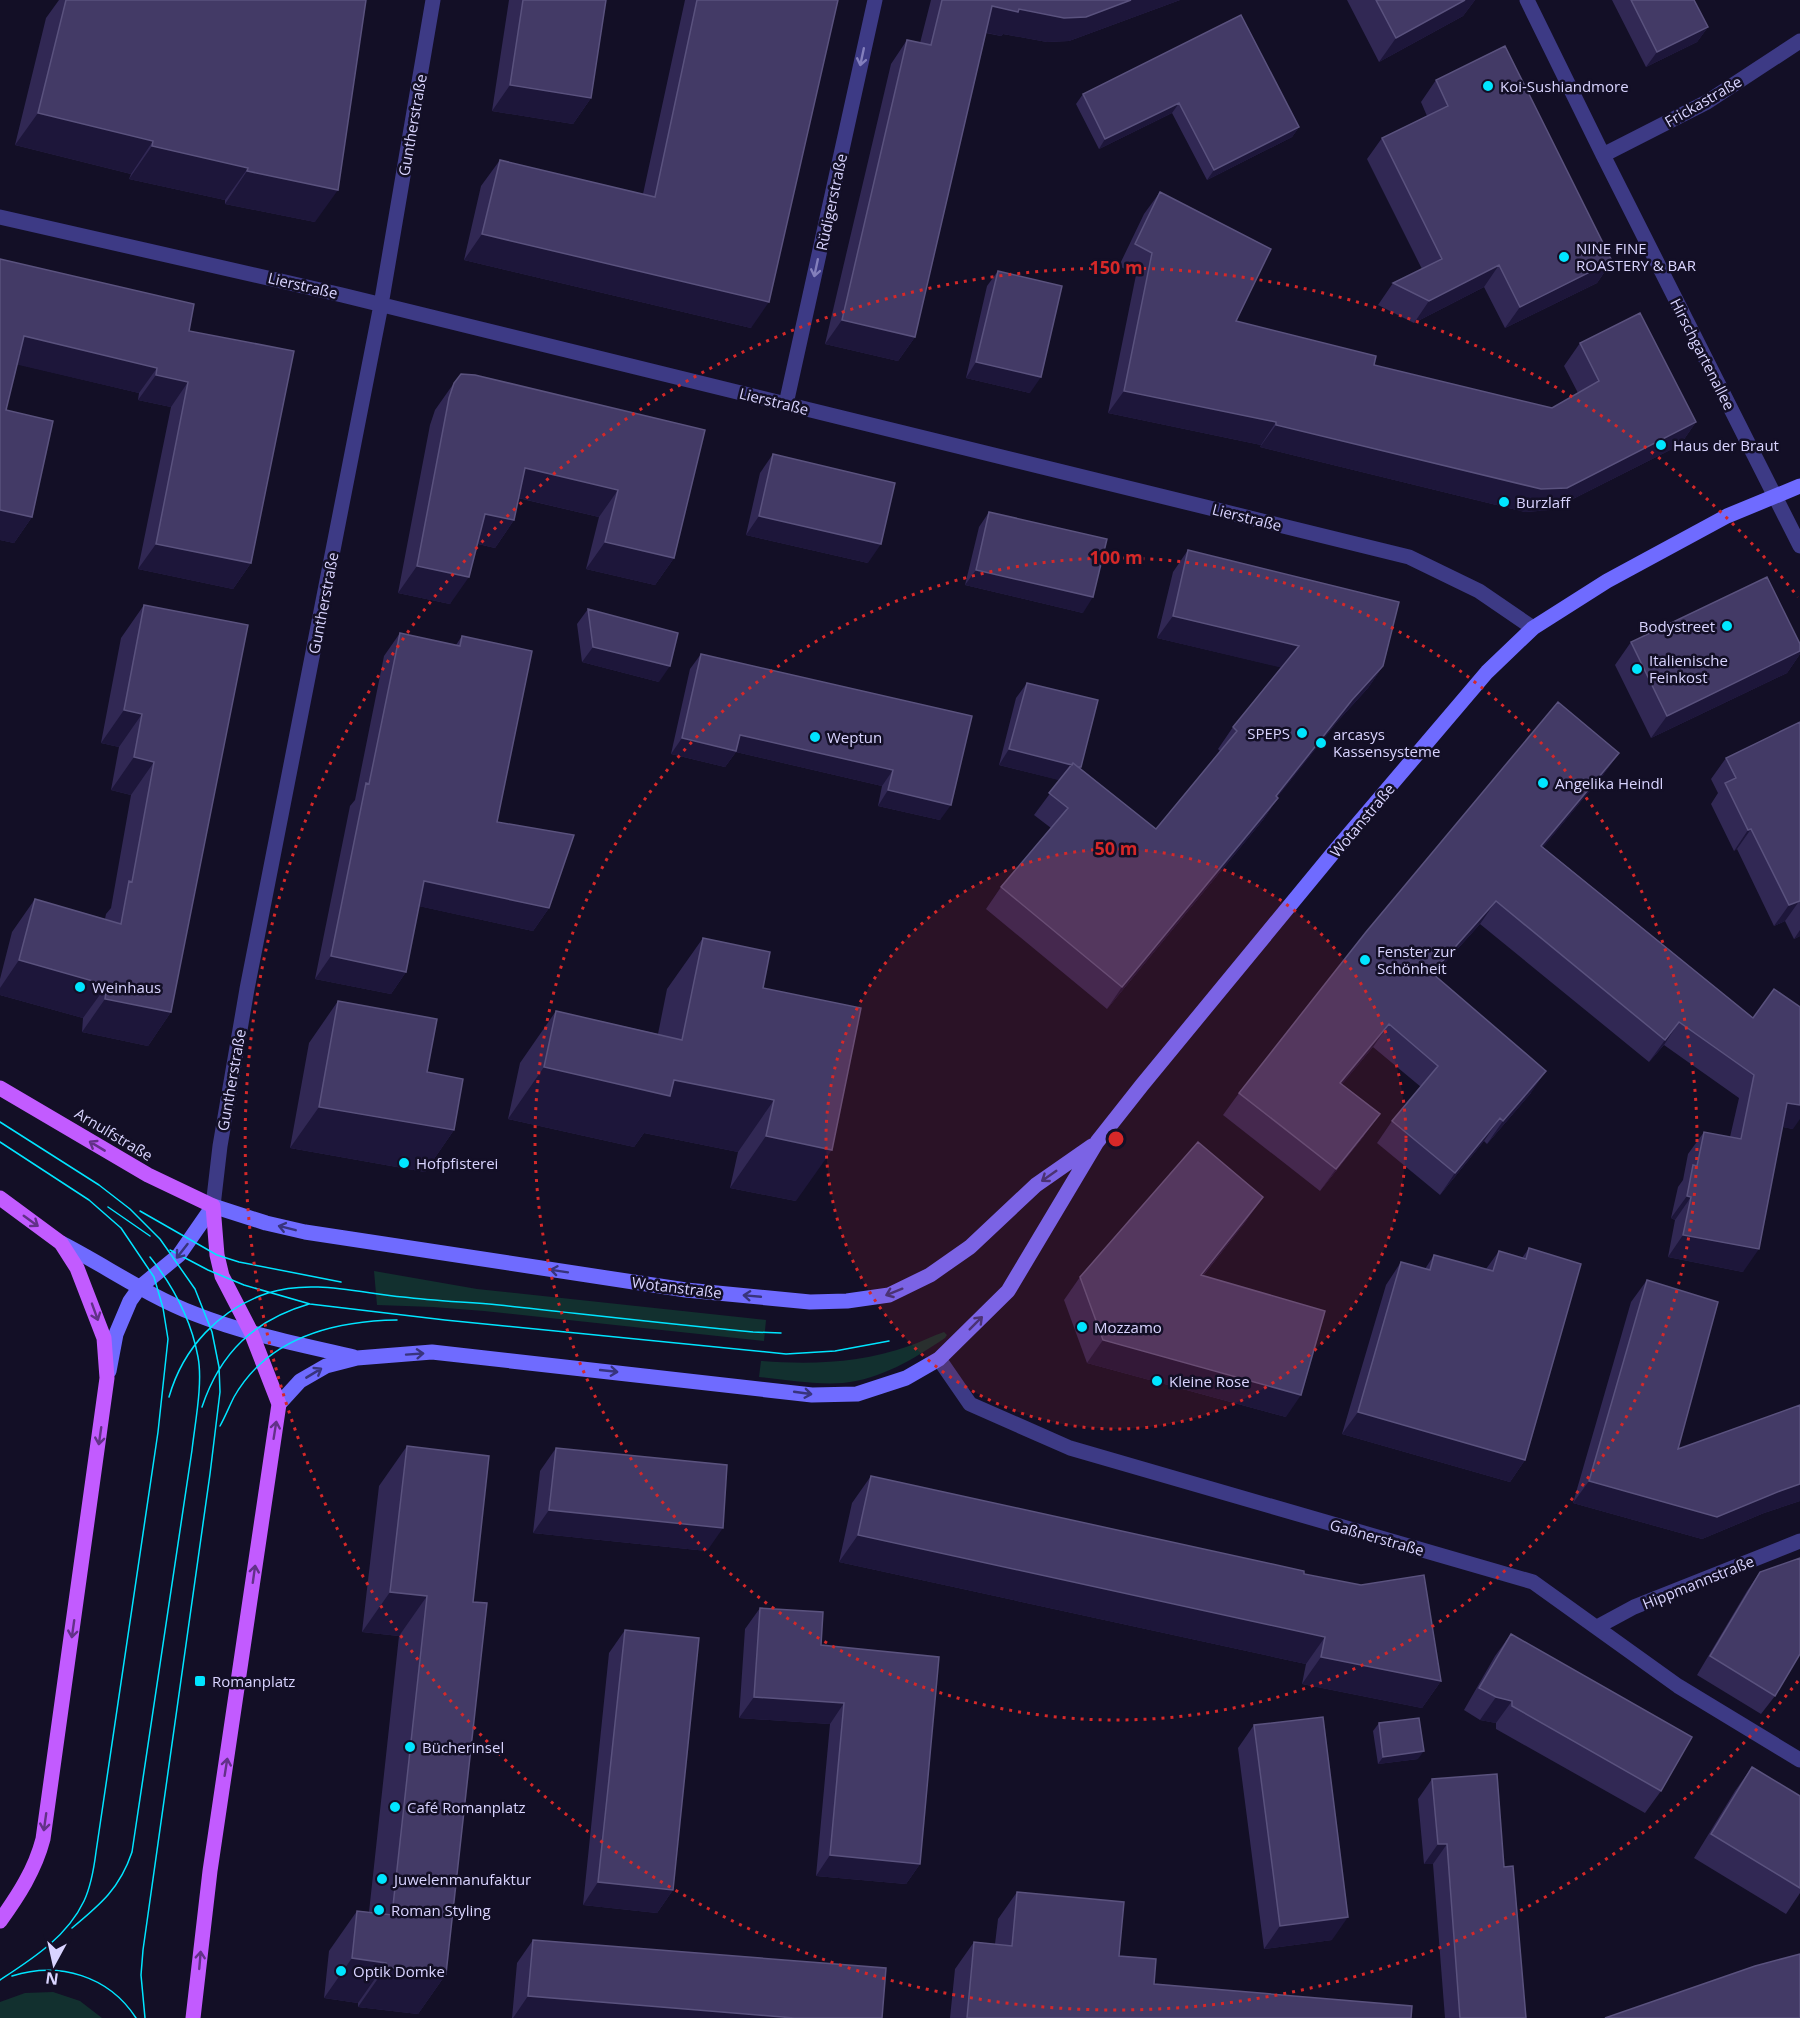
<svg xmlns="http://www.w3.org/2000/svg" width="1800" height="2018" font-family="'Open Sans',sans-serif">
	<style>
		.green { fill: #12302f }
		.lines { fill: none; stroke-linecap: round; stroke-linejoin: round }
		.street { stroke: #3d3a85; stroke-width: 15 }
		.secondary { stroke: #6f6bff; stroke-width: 15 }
		.primary { stroke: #c25bff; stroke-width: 15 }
		.tram { stroke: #00e5ff; stroke-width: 1.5 }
		.wall { fill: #312854 }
		.shaded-wall { fill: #1d163a }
		.building { fill: #433a66; stroke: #5a527e; stroke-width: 1.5 }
		.oneway { stroke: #837fbc }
		.oneway2 { stroke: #623188 }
		.oneway3 { stroke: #38347d }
		.ring { fill: none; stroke: #d62828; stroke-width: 3; stroke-dasharray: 3 6 }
		.poi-dot { fill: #00e5ff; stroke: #130f26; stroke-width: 2 }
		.labels { text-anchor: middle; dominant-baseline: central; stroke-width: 5; stroke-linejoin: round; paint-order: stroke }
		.poi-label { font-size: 15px; fill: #d9d4ff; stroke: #130f26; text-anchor: start }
		.street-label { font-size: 15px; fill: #d9d4ff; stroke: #130f26 }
		.centre { fill: #d62828; stroke: #130f26; stroke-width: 3 }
		.ring-label { font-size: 18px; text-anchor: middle; font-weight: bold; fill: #d62828; stroke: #130f26; stroke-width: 5; stroke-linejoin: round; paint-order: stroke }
	</style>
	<rect width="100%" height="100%" fill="#130f26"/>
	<path class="green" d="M374,1271l103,18 289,31 -2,21 -280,-30 -51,-4 -56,-2z
		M944,1332l3,3 -2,3c-31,21 -64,41 -102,45 -28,2 -56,-3 -84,-6l2,-16c51,4 100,2 148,-15 12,-4 23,-10 35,-14z
		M53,1992l27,9 22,17h-102v-16l25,-9z"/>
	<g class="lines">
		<path class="street" d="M1527,0l76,155 197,391
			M1603,155l104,-53 93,-61
			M0,217l342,78 1067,262 70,34 54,37
			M786,404l89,-404
			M213,1206l7,-60 27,-157 134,-684 52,-305
			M939,1359l31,45 100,44 463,134 145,104 122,74
			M1597,1627l37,-20 166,-66"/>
		<path class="secondary" d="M61,1243c45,23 87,53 134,71 51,20 106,31 159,43
			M109,1371l7,-37 14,-33 10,-14 39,-32 34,-49 53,17 39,9 381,58 124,12 37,-1 42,-6 41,-20 40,-28 66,-62 56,-39
			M279,1404l21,-23 26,-15 31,-8 75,-6 380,43 45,-1 49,-16 33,-19 69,-68 89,-149 45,-57 191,-232 154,-181 46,-44 74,-47 120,-65 73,-30"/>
		<path class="primary" d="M0,1088l148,87 65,31 4,49 5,21 29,56 28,72 -69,467 -17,147
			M0,1198l61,45 16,25 27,70 3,40 -64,461c-8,31 -25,57 -43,82"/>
		<path class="tram" d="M0,1122l99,63 31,24 30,30 35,50 17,43 7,35 1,25 -10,82 -67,476 -2,25 4,43
			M0,1142l89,58 32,28 33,49 9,31 5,31 -10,93 -62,420c-2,16 -5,34 -12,49 -17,36 -52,58 -84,79
			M108,1207l42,29
			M140,1211l77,44 22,7 102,20
			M170,1250l38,20 36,15 66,19 135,16 341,34 49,-3 54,-10
			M169,1397c14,-49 50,-88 99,-104 43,-14 92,0 135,4 32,4 64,5 96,8 84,9 169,19 254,27l28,1
			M202,1407c18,-54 52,-87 107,-103
			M220,1426c5,-9 9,-19 14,-29 34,-60 99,-76 163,-77
			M72,1928c29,-24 48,-40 60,-76l60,-402c3,-27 11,-67 6,-93 -7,-38 -24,-70 -48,-100
			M12,1976c47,-15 97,0 124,42"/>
	</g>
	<path class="wall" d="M59,0h307l-51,222 -90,-18v-4l-96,-21 2,-5 -116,-29 31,-127z
		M509,0h97l-15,98 -18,26 -81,-13z
		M685,0h153l-87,328 -287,-68 17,-74 19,-26 143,34z
		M931,0h249l-111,41 -22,1 -44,-8 -2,2 -15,-3 -71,304 -17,24 -73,-17 66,-280 16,-24 13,3z
		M1347,0h128l-12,16 -84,46z
		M1612,0h82l14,27 -11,15 -51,25z
		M1241,15l58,112 -7,10 -85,43 -35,-67 -73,36 -23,-45 7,-10z
		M1436,80l176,181 -15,22 -92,45 -21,-41 -70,36 -36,-18 15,-22 29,-14 -55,-110 15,-21 45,-22 -6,-14z
		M1160,192l76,129 138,44 178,43 26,-15 -14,-27 16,-23 116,79 -16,23 -129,65 -26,2 -265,-65 1,-2 -153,-32 28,-138 -17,-9 25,-52z
		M0,259l189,72 62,232 -18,26 -95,-20 33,-162 -33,-7 1,-7 -122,-29 -11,46 26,107 -18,26 -14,-3z
		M998,271l32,122 -64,-15 21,-92z
		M454,383l251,47 -31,128 -19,27 -69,-16 13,-52 -81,-19 -4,22 -19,28 -17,-4 -28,60 -52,-11 32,-168 5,-15z
		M773,454l95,109 -122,-28 14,-62z
		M989,512l94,101 -118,-28 14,-58z
		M1188,550l195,116 -15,22 -31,34 -60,75 1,1 -15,22 -156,189 -121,-100 15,-22 50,-59 -17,-13 26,-35 -61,-15 17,-67 11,-15 54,84 -1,1 76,61 64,-78 -2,-2 15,-22 48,-60 -124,-29 16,-66z
		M144,605l27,407 -23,34 -66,-14 1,-14 -83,-23v-16l12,-47 23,-33 70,20 1,-5 5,-6 20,-113 -20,-5 8,-43 -18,-4 20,-105z
		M588,609l71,73 -77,-20 -5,-38z
		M400,633l56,12 6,-9 35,186 52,86 -16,23 -114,-25 -13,66 -15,22 -76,-15 35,-173 5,-6 29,-144z
		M1631,642l169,2v10l-13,19 -136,65 -36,-73z
		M701,654l271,62 -32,104 -62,-14 4,-20 -146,-34 -11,15 -54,-13 19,-85z
		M1800,722v214l-6,3 -9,-18 -11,5 -37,-77 -3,2 -23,-47 7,-11 -7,-14 15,-21z
		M1619,753l-16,22 -60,72 210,171 40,111 -10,-2 -40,145 -75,-15 7,-37 -4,-2 7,-31 5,-7 5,-26 16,-22 26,5 9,-39 -75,-53 -15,17 -169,-138 -46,51 97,118 -44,51 -3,-3 -44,54 -63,-52 15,-22 29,-34 -48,-40 -31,37 22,52 -44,55 -97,-76 16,-22z
		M703,938l60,50 33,213 -66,-13 8,-36 -94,-19 -10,14 -126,-28 12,-56 36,-52 102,23 9,-45z
		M338,1001l89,71 27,58 -29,42 -135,-24 19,-105z
		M1247,1220l-44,56 83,141 -199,-54 -23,-63 16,-23z
		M1529,1248l-4,212 -15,22 -168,-48 44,-149 15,-23 24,7 9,-14 52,14 13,-18 23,7z
		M1647,1280l31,169 122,-44v96l-36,12 -62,26 -129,-36 58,-201z
		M407,1446l66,156 -27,372 -28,40 -60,-7v-4l-34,-5 5,-47 28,-40 12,1 30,-276 -37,-4 17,-146z
		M556,1448l151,103 -174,-18 7,-62z
		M871,1476l433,98 137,107 -19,27 -120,-24 4,-20 -467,-102 13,-59z
		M1760,1572l15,124 -14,18 -64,-39 50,-84z
		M760,1608l61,37 99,219 -14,20 -90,-8 14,-152 -91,-6 6,-89z
		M625,1630l48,260 -16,23 -74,-8 26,-252z
		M1511,1634l150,157 -16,22 -149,-84v-6l-16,-3 -16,-10 31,-54z
		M1379,1723l39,36 -40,5 -5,-33z
		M1254,1725l78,215 -68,9 -26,-201z
		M1752,1767l48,29v97l-14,21 -92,-56 41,-67z
		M1432,1779l72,88 22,151h-81l-12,-154h-9l-6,-65z
		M1017,1892l102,64 35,28 257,34h-461l5,-49 19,-27 21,2 3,-25z
		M533,1940l349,78h-370l5,-55z"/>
	<path class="shaded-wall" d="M1131,0h49l-111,41 -22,1 -44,-8 -2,2 -26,-6 17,-24 27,3z
		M1465,0h10l-12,16 -84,46 17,-24z
		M1708,27l-11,15 -51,25 11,-15z
		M510,85l81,13 -18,26 -81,-13z
		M1179,103l-7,10 -73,36 6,-10z
		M38,113l115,28 -22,33 -116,-29z
		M1299,127l-7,10 -85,43 7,-10z
		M152,146l96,22 -23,32 -96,-21z
		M247,171l91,19 -23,32 -90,-18z
		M482,234l287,68 -18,26 -287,-68z
		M1612,261l-15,22 -92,45 15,-21z
		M1499,265l-15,22 -70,36 15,-22z
		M842,320l73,17 -17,24 -73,-17z
		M24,336l133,32 -18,25 -133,-31z
		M976,362l65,15 -11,16 -64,-15z
		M156,375l32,7 -17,25 -33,-7z
		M1124,391l152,31 -15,23 -153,-32z
		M1696,422l-16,23 -129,65 -26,2 -265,-65 16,-22z
		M525,468l93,22 -19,27 -93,-22z
		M0,510l32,7 -18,26 -14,-3z
		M485,514l29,6 -19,28 -29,-7z
		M759,516l122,28 -13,19 -122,-28z
		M605,542l69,16 -19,27 -69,-16z
		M156,544l95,19 -18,26 -95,-20z
		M417,566l52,11 -19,27 -52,-11z
		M976,570l117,27 -10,16 -118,-28z
		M1173,616l126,30 -16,22 -126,-30z
		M593,647l77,19 -11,16 -77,-20z
		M1800,651v3l-13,19 -136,65 16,-22z
		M1383,666l-15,22 -31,34 -76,96 15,-22 76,-96z
		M124,710l18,4 -23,33 -18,-4z
		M740,735l153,35 -11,16 -146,-34 -11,15 -54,-13 11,-16z
		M1009,749l72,18 -11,16 -71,-18z
		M1619,753l-16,22 -77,93 15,-22z
		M134,757l20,5 -23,33 -20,-5z
		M888,790l63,15 -11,15 -62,-14z
		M1278,798l-15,22 -156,189 15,-22z
		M1751,829l-14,20 -3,2 14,-21z
		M424,881l125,27 -16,23 -124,-27z
		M1800,900l-15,21 -11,5 15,-21z
		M1496,901l-16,23 -64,71 16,-22z
		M1800,930v6l-6,3z
		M331,956l75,16 -15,22 -76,-15z
		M19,960l88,25 -24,33 -83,-23v-7z
		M105,999l66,13 -23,34 -66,-14z
		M1679,1022l-15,23 -15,17 16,-22z
		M1389,1024l-16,23 -48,58 15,-22z
		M544,1067l130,13 100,20 -36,52 -94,-19 -10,14 -126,-28z
		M1546,1071l-15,22 -44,51 16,-23z
		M1787,1103l13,2v14l-7,10 -21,-4z
		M319,1107l135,23 -29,42 -135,-24z
		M1380,1114l-16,22 -44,55 16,-22z
		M1500,1118l-16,23 -44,54 15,-22z
		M766,1136l66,14 -36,51 -66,-13z
		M1687,1196l4,1 -16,23 -4,-2z
		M1263,1197l-16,23 -62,78 16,-23z
		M1683,1235l76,14 -16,23 -75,-15z
		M1103,1340l198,55 -15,22 -199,-54z
		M1358,1412l167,48 -15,22 -168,-48z
		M1589,1481l191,10 20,-7v17l-36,12 -62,26 -129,-36z
		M549,1510l174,18 -16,23 -174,-18z
		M858,1535l467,102 -19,27 -467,-102z
		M390,1592l37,4 -28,40 -37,-4z
		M1321,1657l120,24 -19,27 -120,-24z
		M754,1697l90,6 -14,21 -91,-6z
		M1496,1697l16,4 -16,22 -16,-3z
		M1424,1751l-6,8 -40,5 5,-7z
		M1438,1844h9l-14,20h-9z
		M830,1855l90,9 -14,20 -90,-8z
		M598,1882l75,8 -16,23 -74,-8z
		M1348,1917l-16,23 -68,9 16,-23z
		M352,1958l34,5 -28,40 -34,-5z
		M386,1967l60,7 -28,40 -60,-7z
		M528,1996l266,22h-281z"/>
	<path class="building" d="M66,0h300l-28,190 -91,-19 1,-3 -96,-22 1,-5 -115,-28z
		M523,0h83l-15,98 -81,-13z
		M697,0h141l-69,302 -287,-68 18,-74 155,37z
		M942,0h189l-45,17 -22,1 -45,-9 -1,3 -26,-6 -77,331 -73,-17 65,-280 24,5z
		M1376,0h89l-69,38z
		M1631,0h63l14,27 -51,25z
		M1241,15l58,112 -85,43 -35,-67 -74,36 -22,-45z
		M1505,46l107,215 -92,46 -21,-42 -70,36 -36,-18 49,-24 -60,-121 66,-32 -12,-26z
		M1160,192l111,57 -35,72 140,35 -2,9 178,43 47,-27 -19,-38 60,-30 56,109 -129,66 -26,1 -265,-64v-3l-152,-31 28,-138 -17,-9z
		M0,259l194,45 -5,27 105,20 -43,212 -95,-19 32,-162 -32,-7 1,-7 -133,-32 -18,74 47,11 -21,96 -32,-7z
		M998,271l64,15 -21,91 -65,-15z
		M461,374l14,1 230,55 -31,128 -69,-16 13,-52 -93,-22 -11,52 -29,-6 -16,63 -52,-11 32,-168 5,-15z
		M773,454l122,29 -14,61 -122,-28z
		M989,512l118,27 -14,58 -117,-27z
		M1188,550l211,52 -16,64 -31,34 -76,96 2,2 -156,189 -121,-100 67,-79 -19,-15 24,-30 83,66 81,-98 -4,-4 66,-81 -126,-30z
		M1767,577l33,67v7l-133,65 -36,-74z
		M144,605l104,20 -77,387 -66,-13 2,-14 -88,-25 16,-61 86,25 8,-43 3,1 22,-120 -20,-5 8,-43 -18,-4z
		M588,609l90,24 -8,33 -77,-19z
		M400,633l60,13 2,-10 70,15 -35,171 77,13 -25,73 -125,-27 -18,91 -75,-16 35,-173 3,1z
		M701,654l271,62 -21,89 -63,-15 5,-20 -153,-35 -4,16 -54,-13z
		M1027,683l71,17 -17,67h-3l-5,-4 -1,2 -63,-16z
		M1558,702l61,51 -78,93 212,172 21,-29 26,18v98l-13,-2 -28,146 -76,-14 8,-38 -4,-1 6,-31 4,1 7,-34 37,7 13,-64 -75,-53 -14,18 -169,-139 -64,72 114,98 -43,50 -3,-3 -45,55 -63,-52 46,-55 -49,-42 -49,59 40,31 -44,55 -97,-76 127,-161z
		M1800,722v179l-11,4 -38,-76 -3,1 -23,-47 11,-5 -10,-20z
		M703,938l67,14 -7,36 98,20 -29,142 -66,-14 8,-36 -100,-20 -4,16 -126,-29 12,-56 126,29z
		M338,1001l99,18 -10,53 36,7 -9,51 -135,-23z
		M1198,1142l65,55 -62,78 124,36 -24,84 -198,-55 -23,-63z
		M1529,1248l52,16 -56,196 -167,-48 43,-150 29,8 4,-15 59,16 6,-20 27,8z
		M1647,1280l71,22 -40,147 122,-44v79l-20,7 -63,26 -128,-36z
		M407,1446l82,10 -16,146 14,1 -41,371 -60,-7v-4l-34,-5 5,-47 35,4 35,-319 -37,-4z
		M556,1448l171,17 -4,63 -174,-18z
		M871,1476l433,95v3l57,11 63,-10 17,106 -120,-24 4,-20 -467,-102z
		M1800,1558v96l-25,42 -65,-40 50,-84z
		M760,1608l63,4 -2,33 118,12 -19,207 -90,-9 14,-152 -90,-6z
		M625,1630l74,8 -26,252 -75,-8z
		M1511,1634l181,103 -31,54 -149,-85v-5l-16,-4 -17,-9z
		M1323,1717l25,200 -68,9 -26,-201z
		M1419,1718l5,33 -41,6 -4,-34z
		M1752,1767l48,29v92l-89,-54z
		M1497,1774l7,93 9,-1 13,152h-66l-13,-174h-9l-6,-65z
		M1017,1892l107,10 -5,54 37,3 -2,25 258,22 -1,12h-444l7,-76 38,4z
		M533,1940l353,28 -4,50h-88l-266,-22z
		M1800,1954v64h-195l150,-52z"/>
	<defs><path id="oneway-shaft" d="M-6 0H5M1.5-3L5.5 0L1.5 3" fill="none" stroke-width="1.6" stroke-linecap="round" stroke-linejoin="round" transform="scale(1.5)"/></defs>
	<g class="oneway">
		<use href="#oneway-shaft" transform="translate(862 57) rotate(102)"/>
		<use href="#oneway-shaft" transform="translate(816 268) rotate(102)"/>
	</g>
	<g class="oneway2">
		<use href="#oneway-shaft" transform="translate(97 1146) rotate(-149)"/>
		<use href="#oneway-shaft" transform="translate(31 1221) rotate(36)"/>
		<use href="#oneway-shaft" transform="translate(95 1312) rotate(70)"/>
		<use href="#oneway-shaft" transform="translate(275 1430) rotate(-81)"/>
		<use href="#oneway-shaft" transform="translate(100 1436) rotate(98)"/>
		<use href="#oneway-shaft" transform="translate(254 1574) rotate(-82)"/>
		<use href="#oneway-shaft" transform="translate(73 1629) rotate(98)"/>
		<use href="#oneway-shaft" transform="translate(226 1767) rotate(-81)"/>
		<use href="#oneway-shaft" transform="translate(45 1822) rotate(98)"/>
		<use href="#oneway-shaft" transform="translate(200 1960) rotate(-85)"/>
	</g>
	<g class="oneway3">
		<use href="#oneway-shaft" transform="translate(1049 1176) rotate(145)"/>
		<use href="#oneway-shaft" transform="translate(287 1228) rotate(-166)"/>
		<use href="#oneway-shaft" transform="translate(182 1251) rotate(128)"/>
		<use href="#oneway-shaft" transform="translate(559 1271) rotate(-171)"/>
		<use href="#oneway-shaft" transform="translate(894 1292) rotate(158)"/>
		<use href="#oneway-shaft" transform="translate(752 1296) rotate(-175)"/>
		<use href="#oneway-shaft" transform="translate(976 1323) rotate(-45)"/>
		<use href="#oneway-shaft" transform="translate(415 1354) rotate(-4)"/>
		<use href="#oneway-shaft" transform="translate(609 1371) rotate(6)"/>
		<use href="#oneway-shaft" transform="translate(314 1373) rotate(-31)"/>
		<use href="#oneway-shaft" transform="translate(803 1393) rotate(8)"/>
	</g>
	<circle cx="1116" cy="1139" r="290" fill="#d62828" fill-opacity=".12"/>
	<g class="ring">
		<circle cx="1116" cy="1139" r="290"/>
		<circle cx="1116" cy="1139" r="581"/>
		<path d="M1798 1681A871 871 0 1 1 1798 597"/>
	</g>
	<g class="poi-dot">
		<circle cx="1488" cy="86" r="6"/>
		<circle cx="1564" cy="257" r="6"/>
		<circle cx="1661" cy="445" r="6"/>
		<circle cx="1504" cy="502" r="6"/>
		<circle cx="1727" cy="626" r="6"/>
		<circle cx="1637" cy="669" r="6"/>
		<circle cx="1302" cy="733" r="6"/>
		<circle cx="815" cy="737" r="6"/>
		<circle cx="1321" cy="743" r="6"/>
		<circle cx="1543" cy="783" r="6"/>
		<circle cx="1365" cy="960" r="6"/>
		<circle cx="80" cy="987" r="6"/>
		<circle cx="404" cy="1163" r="6"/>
		<circle cx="1082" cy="1327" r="6"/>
		<circle cx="1157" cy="1381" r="6"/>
		<rect x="194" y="1675" width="12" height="12" rx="3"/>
		<circle cx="410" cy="1747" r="6"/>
		<circle cx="395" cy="1807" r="6"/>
		<circle cx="382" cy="1879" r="6"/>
		<circle cx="379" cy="1910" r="6"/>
		<circle cx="341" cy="1971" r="6"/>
	</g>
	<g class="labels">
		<g class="poi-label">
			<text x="1500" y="86">Koi-Sushiandmore</text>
			<text x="1576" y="248">NINE FINE<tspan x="1576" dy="17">ROASTERY &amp; BAR</tspan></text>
			<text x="1673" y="445">Haus der Braut</text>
			<text x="1516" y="502">Burzlaff</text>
			<text x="1715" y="626" text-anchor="end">Bodystreet</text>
			<text x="1649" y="660">Italienische<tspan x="1649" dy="17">Feinkost</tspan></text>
			<text x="1290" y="733" text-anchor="end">SPEPS</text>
			<text x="1333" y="734">arcasys<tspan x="1333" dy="17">Kassensysteme</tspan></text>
			<text x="827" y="737">Weptun</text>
			<text x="1555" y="783">Angelika Heindl</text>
			<text x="1377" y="951">Fenster zur<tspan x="1377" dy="17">Schönheit</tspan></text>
			<text x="92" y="987">Weinhaus</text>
			<text x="416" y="1163">Hofpfisterei</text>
			<text x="1094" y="1327">Mozzamo</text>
			<text x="1169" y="1381">Kleine Rose</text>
			<text x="212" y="1681">Romanplatz</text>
			<text x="422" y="1747">Bücherinsel</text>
			<text x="407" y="1807">Café Romanplatz</text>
			<text x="394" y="1879">Juwelenmanufaktur</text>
			<text x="391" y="1910">Roman Styling</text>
			<text x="353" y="1971">Optik Domke</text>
		</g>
		<g class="street-label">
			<text transform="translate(1703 101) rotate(-30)">Frickastraße</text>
			<text transform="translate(412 125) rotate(-80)">Guntherstraße</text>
			<text transform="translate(831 202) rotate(-78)">Rüdigerstraße</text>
			<text transform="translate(303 285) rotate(13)">Lierstraße</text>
			<text transform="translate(1703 354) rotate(63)">Hirschgartenallee</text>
			<text transform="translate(774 401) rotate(14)">Lierstraße</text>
			<text transform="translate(1247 517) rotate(14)">Lierstraße</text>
			<text transform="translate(323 603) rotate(-79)">Guntherstraße</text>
			<text transform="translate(1362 820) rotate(-50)">Wotanstraße</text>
			<text transform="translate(231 1080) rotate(-80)">Guntherstraße</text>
			<text transform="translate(114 1134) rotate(31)">Arnulfstraße</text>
			<text transform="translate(677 1287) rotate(7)">Wotanstraße</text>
			<text transform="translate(1377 1537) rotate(16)">Gaßnerstraße</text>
			<text transform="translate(1698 1582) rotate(-22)">Hippmannstraße</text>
		</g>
	</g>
	<circle cx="1116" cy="1139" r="9" class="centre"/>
	<g class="ring-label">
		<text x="1116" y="274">150 m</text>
		<text x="1116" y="564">100 m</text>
		<text x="1116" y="855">50 m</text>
	</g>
	<g transform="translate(54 1964) rotate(188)" stroke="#130f26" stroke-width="4.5" paint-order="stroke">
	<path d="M0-4.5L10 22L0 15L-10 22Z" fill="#d9d4ff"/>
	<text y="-9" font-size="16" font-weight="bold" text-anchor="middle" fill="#d9d4ff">N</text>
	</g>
</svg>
